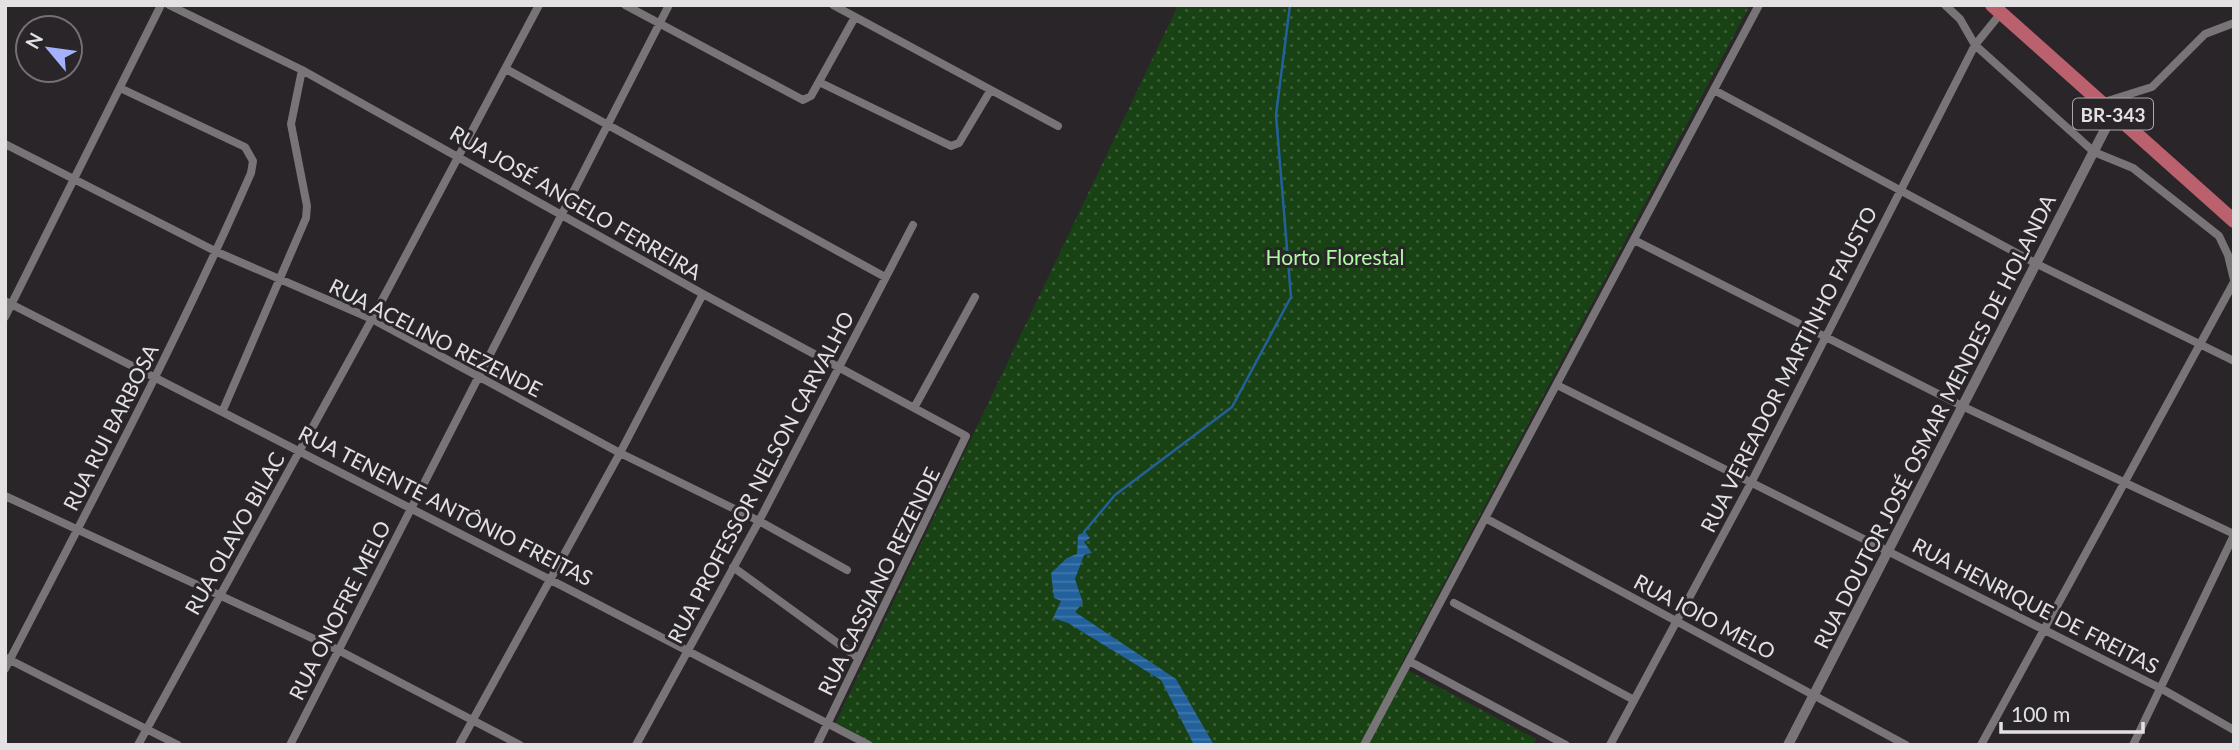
<svg xmlns="http://www.w3.org/2000/svg" width="2239" height="750" font-family="Lato,sans-serif">
	<style>
		.park { fill: url(#park-dots) }
		.water { fill: url(#water-rules) }
		.lines { fill: none; stroke-linecap: round; stroke-linejoin: round }
		.stream { stroke: #22619c; stroke-width: 2.5 }
		.street { stroke: #797478; stroke-width: 8 }
		.secondary { stroke: #797478; stroke-width: 10 }
		.highway { stroke: #bb616d; stroke-width: 14 }
		.labels { text-anchor: middle; dominant-baseline: central; stroke-width: 6; stroke-linejoin: round; paint-order: stroke }
		.shield { fill: #292529; stroke: #aca9ab; stroke-width: 2 }
		.shield-label { font-size: 19px; font-weight: bold; fill: #e4e1e3 }
		.street-label { font-size: 21px; fill: #e4e1e3; stroke: #292529 }
		.park-label { font-size: 21px; fill: #abfba0; stroke: #292529 }
	</style>
	<defs>
		<pattern id="park-dots" width="8" height="8" patternUnits="userSpaceOnUse" patternTransform="scale(1.75)"><rect width="8" height="8" fill="#194214"/><path d="M2 2h.1M6 6h.1" fill="none" stroke="#3a5d36" stroke-width="1.8" stroke-linecap="round"/></pattern>
		<pattern id="water-rules" width="6" height="5" patternUnits="userSpaceOnUse" patternTransform="scale(1.75)"><rect width="6" height="5" fill="#22619c"/><path d="M0 2.5h6" fill="none" stroke="#4277aa"/></pattern>
	</defs>
	<rect width="100%" height="100%" fill="#292529"/>
	<path class="park" d="M1178,5h572l-350,661 136,73 -3,6h-656l-42,-21z"/>
	<path class="water" d="M1085,532l5,6 -6,4 8,11 -8,2 -9,24 8,24 -8,9 101,67 38,66h-20l-33,-65 -93,-57 -15,-5 8,-17 -7,-3 -3,-25 16,-15 10,-4 1,-19z"/>
	<g class="lines">
		<path class="stream" d="M1084,532l31,-37 117,-88 59,-110 -15,-182 14,-110"/>
		<path class="street" d="M169,5l133,65 401,224 263,142 -149,309
			M625,5l178,95 8,-4 44,-79
			M833,5l225,121
			M1945,5l15,14 15,26 119,107 39,16 86,68 9,19 6,25
			M506,69l379,208
			M819,82l132,64 8,-3 31,-52
			M1714,90l323,174 197,97
			M2101,103l51,-16 53,-53 29,-11
			M5,144l212,108 155,67 248,134 139,68 88,49
			M1634,240l330,167 270,127
			M5,301c289,147 577,294 864,444
			M5,317l156,-312
			M1557,385l605,304 72,41
			M914,408l61,-111
			M223,410l83,-192 1,-12 -16,-82 11,-54
			M5,496l333,154 182,95
			M1487,519l419,226
			M733,567l125,91
			M1454,603l180,97
			M6,658l172,87
			M1409,661l157,84
			M5,669c85,-164 172,-327 246,-496l2,-12 -8,-14 -125,-59
			M138,745l234,-426 167,-314
			M290,745l379,-740
			M459,745l161,-292 83,-159
			M636,745l123,-224 154,-296
			M1364,745l395,-740
			M1610,745l142,-264 223,-436 26,-32
			M1981,745l253,-463
			M2133,745l101,-210"/>
		<path class="secondary" d="M1788,745l325,-631"/>
		<path class="highway" d="M1992,5l242,216"/>
	</g>
	<g class="labels">
		<rect class="shield" x="2073" y="98.5" width="80" height="31" rx="5"/>
		<g class="shield-label">
			<text x="2113" y="114">BR-343</text>
		</g>
		<g class="street-label">
			<text transform="translate(576 202) rotate(30)">RUA JOSÉ ANGELO FERREIRA</text>
			<text transform="translate(436 337) rotate(27)">RUA ACELINO REZENDE</text>
			<text transform="translate(1788 369) rotate(-63)">RUA VEREADOR MARTINHO FAUSTO</text>
			<text transform="translate(1934 421) rotate(-63)">RUA DOUTOR JOSÉ OSMAR MENDES DE HOLANDA</text>
			<text transform="translate(110 427) rotate(-63)">RUA RUI BARBOSA</text>
			<text transform="translate(760 477) rotate(-62)">RUA PROFESSOR NELSON CARVALHO</text>
			<text transform="translate(446 505) rotate(27)">RUA TENENTE ANTÔNIO FREITAS</text>
			<text transform="translate(234 533) rotate(-61)">RUA OLAVO BILAC</text>
			<text transform="translate(878 581) rotate(-64)">RUA CASSIANO REZENDE</text>
			<text transform="translate(2036 605) rotate(27)">RUA HENRIQUE DE FREITAS</text>
			<text transform="translate(339 610) rotate(-63)">RUA ONOFRE MELO</text>
			<text transform="translate(1705 616) rotate(28)">RUA IOIO MELO</text>
		</g>
		<g class="park-label">
			<text x="1335" y="256">Horto Florestal</text>
		</g>
	</g>
	<rect width="2239" height="750" fill="none" stroke="#e4e1e3" stroke-width="14"/>
	<g transform="translate(49 49) rotate(299)"><circle r="33" fill="#292529" stroke="#747073" stroke-width="2"/>
	<path d="M0-5L12 26L0 18L-12 26Z" fill="#a6b1fc"/>
	<text y="-10" font-size="19" font-weight="bold" text-anchor="middle" fill="#e4e1e3">N</text>
	</g>
	<path d="M2001 722v10h142v-10" fill="none" stroke="#e4e1e3" stroke-width="3.5"/>
	<text x="2011" y="722" font-size="21" fill="#e4e1e3" stroke="#292529" stroke-width="5" paint-order="stroke">100 m</text>
</svg>
